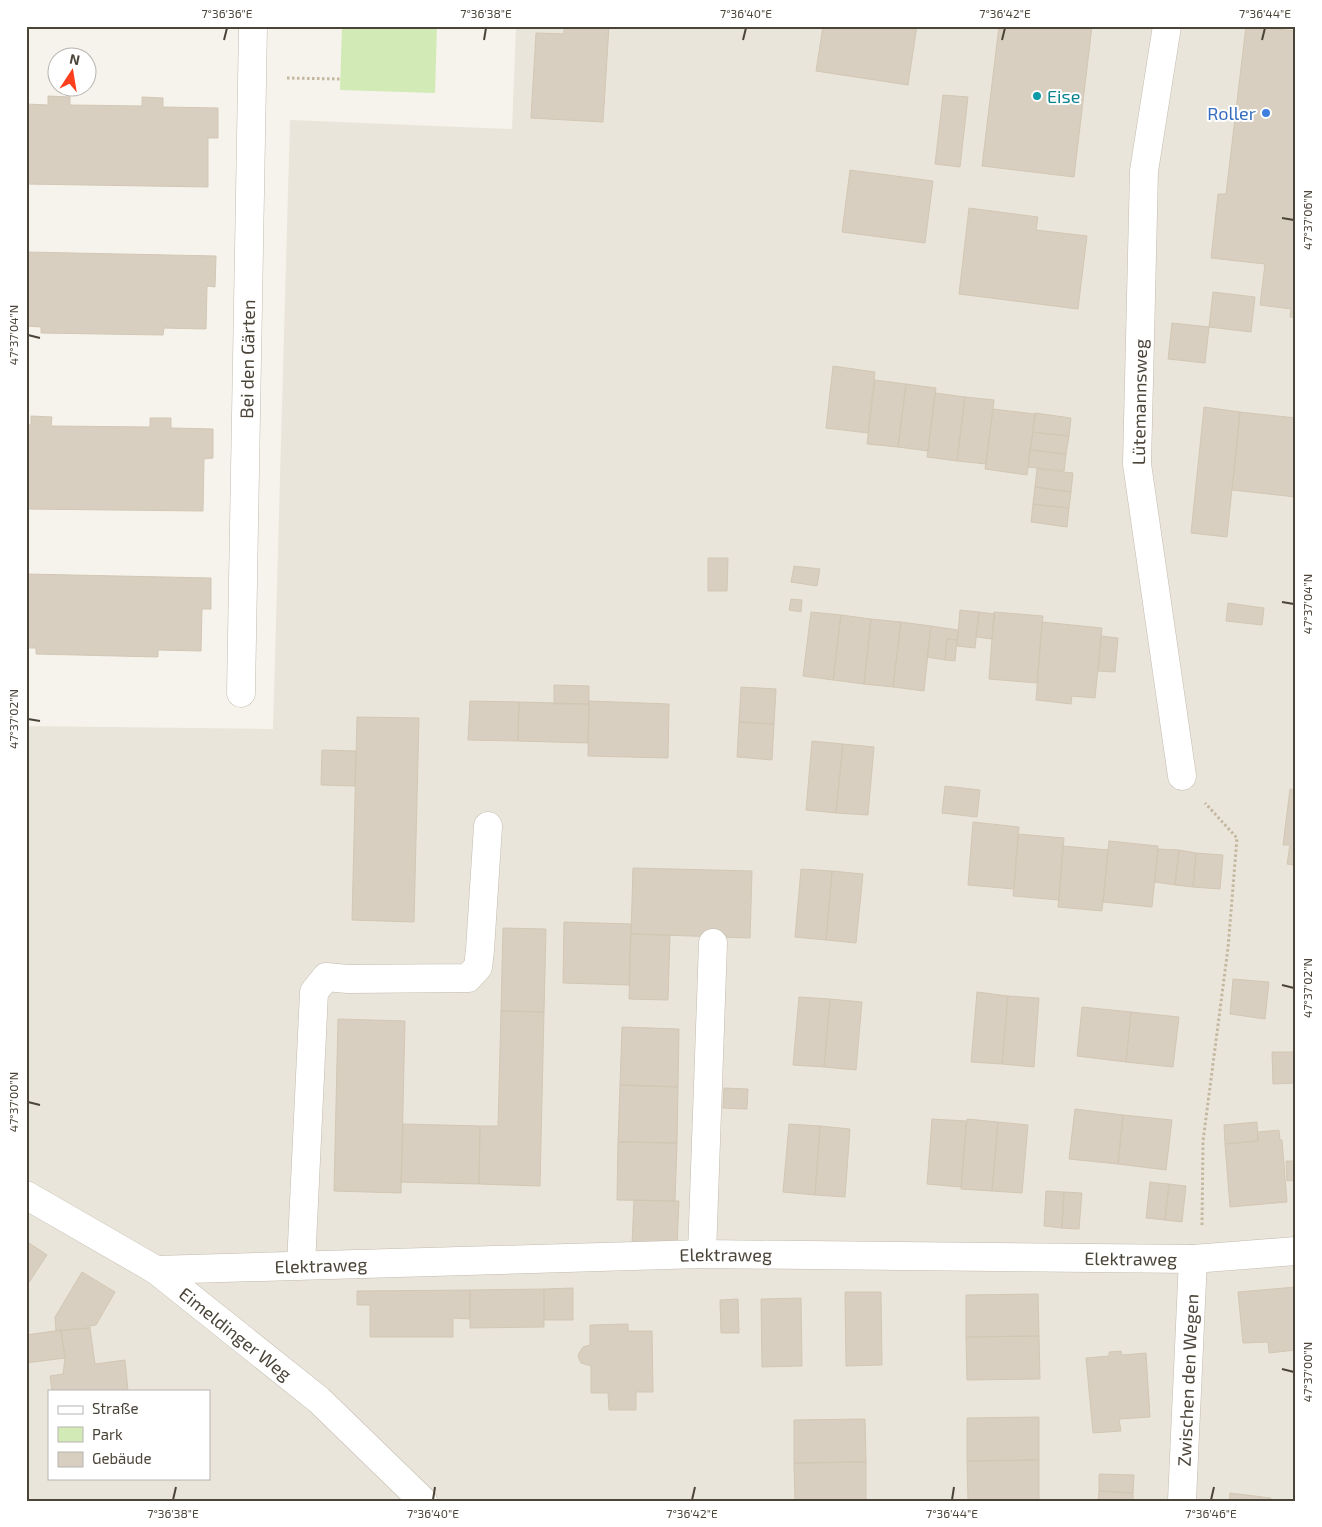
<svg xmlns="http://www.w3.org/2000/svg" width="1322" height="1527" font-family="'Exo 2',sans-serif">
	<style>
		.residential { fill: #eae5da; fill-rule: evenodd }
		.green { fill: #d2eab5 }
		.building { fill: #d8cfc1; stroke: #d3c7b4 }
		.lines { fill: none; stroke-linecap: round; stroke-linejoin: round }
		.minor-casing { stroke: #c2bbae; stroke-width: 29 }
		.path { stroke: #c4b79f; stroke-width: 3; stroke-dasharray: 2.5 2.5; stroke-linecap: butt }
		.minor { stroke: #fff; stroke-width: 28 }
		.ticks { fill: none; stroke: #4b4439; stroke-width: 2 }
		.culture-dot { fill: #0f9aa8; stroke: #fff; stroke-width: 2 }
		.shop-dot { fill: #3f7fe0; stroke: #fff; stroke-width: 2 }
		.labels { text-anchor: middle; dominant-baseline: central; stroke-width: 4; stroke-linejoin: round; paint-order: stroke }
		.culture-label { font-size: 18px; fill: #0d838f; stroke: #fff; text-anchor: start }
		.shop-label { font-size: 18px; fill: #366cbe; stroke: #fff; text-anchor: end }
		.street-label { font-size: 18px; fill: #4b4439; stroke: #fff }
		.neatline { fill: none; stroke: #4b4439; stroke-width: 2 }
		.ticks-label { font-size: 12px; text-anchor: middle; fill: #4b4439 }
	</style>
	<rect width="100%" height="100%" fill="#f6f3ec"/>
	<path class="residential" d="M516,26h780v1475h-1270v-775l247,3 17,-609 222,9zM49,1391h160v87h-160z"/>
	<path class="green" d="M342,26h95l-2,67 -95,-3z"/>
	<path class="building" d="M564,26h45l-6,96 -72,-4 5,-85 28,1z
		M823,26h94l-9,59 -92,-14z
		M999,26h93l-18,151 -92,-11z
		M1246,26l50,5v287l-6,-1 1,-8 -31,-4 5,-41 -54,-6 7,-64h8z
		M943,95l25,2 -8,70 -25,-3z
		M48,96l22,1v8l72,1v-9l21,1v9l55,1v30h-10v49l-182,-3v-80l22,1z
		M850,170l83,11 -8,62 -83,-11z
		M969,208l69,9 -2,13 51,6 -9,73 -119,-15z
		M26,252l190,4 -1,31 -8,-1 -1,43 -42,-1 -1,7 -122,-2v-6l-15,-1z
		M1213,292l42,5 -4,35 -42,-5z
		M1172,323l37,4 -4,36 -37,-4z
		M833,366l42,6 -7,61 -42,-5z
		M875,380l31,4 -8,63 -31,-3z
		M906,384l30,4 -8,63 -30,-4z
		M935,393l30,4 -8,64 -30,-4z
		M965,397l29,3 -8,64 -29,-3z
		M1204,407l36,5 -13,125 -36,-4z
		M993,409l42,5 -8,61 -42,-6z
		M1240,412l56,6v79l-64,-7z
		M1035,413l36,5 -2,18 -36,-4z
		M31,416l21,1 -1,9 99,1v-9h21v10l42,1v29l-9,1 -1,52 -177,-2v-84h5z
		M1033,432l36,4 -3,18 -36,-4z
		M1030,450l36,4 -2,17 -36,-4z
		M1037,469l36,4 -2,19 -36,-5z
		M1035,487l36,5 -2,16 -36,-4z
		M1033,504l36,4 -2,19 -36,-5z
		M708,558h20l-1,33h-19z
		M794,566l26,3 -3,17 -26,-4z
		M26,574l185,4v31h-9l-1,42 -43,-1v7l-122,-3v-6h-10z
		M791,599l11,1 -1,12 -12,-2z
		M1228,603l36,5 -2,17 -36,-4z
		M960,610l19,2 -4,36 -18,-2z
		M811,612l30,3 -8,65 -30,-4z
		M979,612l16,2 -3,25 -16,-2z
		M994,612l49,4 -6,67 -48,-4z
		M841,615l30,4 -7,65 -31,-4z
		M871,619l30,3 -8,65 -29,-3z
		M901,622l30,4 -7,65 -31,-4z
		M1042,622l60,6 -7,70 -23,-2 -1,8 -35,-4z
		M931,626l27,4 -1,10 -10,-1 -2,21 -18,-3z
		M1101,636l17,2 -3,34 -17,-1z
		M947,639l10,1 -2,21 -10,-1z
		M554,685l35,1v18h-35z
		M741,687l35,2 -2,35 -35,-2z
		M470,701l49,1 -1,39 -50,-1z
		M589,701l80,3 -1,54 -80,-2z
		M519,702l70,2 -1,39 -70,-2z
		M357,717l62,1 -5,204 -62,-2z
		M739,722l35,2 -2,36 -35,-3z
		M812,741l31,3 -7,69 -30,-3z
		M843,744l31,3 -6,68 -32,-2z
		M322,750l34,1 -1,35 -34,-1z
		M945,786l35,4 -3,27 -35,-4z
		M1290,789l6,1v75l-9,-1 3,-19h-7z
		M973,822l46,5 -5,62 -46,-4z
		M1018,834l46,4 -5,62 -46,-4z
		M1109,841l49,5 -6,61 -49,-5z
		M1063,846l45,4 -6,61 -44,-4z
		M1158,849l21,1 -4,35 -20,-3z
		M1179,850l17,3 -3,34 -18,-2z
		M1196,853l27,2 -3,34 -27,-2z
		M633,868l119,3 -2,67 -119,-4z
		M801,869l31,2 -6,69 -31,-3z
		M832,871l31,3 -7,69 -30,-3z
		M564,922l67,2 -2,61 -66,-2z
		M503,928l43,1 -2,83 -43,-1z
		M631,934l39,1 -2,65 -39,-1z
		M1233,979l36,3 -4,37 -35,-5z
		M977,992l31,4 -6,68 -31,-2z
		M1008,996l31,2 -5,69 -32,-3z
		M799,997l31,2 -6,68 -31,-2z
		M830,999l32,3 -6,68 -32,-3z
		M1082,1007l49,5 -5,50 -49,-6z
		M501,1011l43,1 -4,174 -61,-2 1,-58h18z
		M1131,1012l48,5 -6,50 -47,-5z
		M338,1019l67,2 -4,172 -67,-2z
		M622,1027l57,2 -1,58 -58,-2z
		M1272,1052h24v31l-23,1z
		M620,1085l58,2 -1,56 -59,-1z
		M724,1088l24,1 -1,20 -24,-1z
		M1075,1109l48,6 -5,49 -49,-5z
		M1123,1115l49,5 -6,50 -48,-6z
		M932,1119l34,2 -5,66 -34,-3z
		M967,1119l31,3 -6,69 -31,-2z
		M998,1122l30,3 -6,68 -30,-2z
		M1257,1122l1,19 -33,3 -1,-19z
		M403,1124l77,2 -1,58 -78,-2z
		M789,1124l31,2 -5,69 -32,-3z
		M820,1126l30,3 -5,68 -30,-2z
		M1279,1130l1,10h2l5,62 -57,5 -5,-63 33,-3v-9z
		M618,1142l59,1 -2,58 -58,-1z
		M1286,1161h8l1,19 -8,1z
		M1150,1182l19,2 -4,36 -19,-2z
		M1169,1184l17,2 -4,36 -17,-2z
		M1046,1191l18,1 -2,36 -18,-2z
		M1064,1192l18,1 -3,36 -17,-1z
		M634,1200l45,1 -2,44 -45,-1z
		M26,1241l21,14 -21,32z
		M82,1272l33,20 -19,33 -6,1v2l-34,3 -1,-14z
		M1296,1287v63l-27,3 -1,-11 -25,1 -5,-51z
		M573,1288v32h-29v-31z
		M544,1289v38l-74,1v-38z
		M470,1290v29l-17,-1v19h-83v-32h-13v-14z
		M845,1292h36l1,73 -36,1z
		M1038,1294l1,42 -73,1v-42z
		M801,1298l1,68 -40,1 -1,-68z
		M738,1299l1,34h-18l-1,-33z
		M628,1324v7h24l1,61h-17v18h-27l-1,-17h-17v-27l-10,-3 -3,-6 1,-4 4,-6 7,-2v-20z
		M90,1328l5,36 30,-4 3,31h-76l-2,-15 13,-2 2,-16 -4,-28z
		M61,1330l4,28 -39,5v-28z
		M1039,1336l1,43 -73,1 -1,-43z
		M1121,1351l1,4 24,-2 4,64 -31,2 2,12 -28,2 -7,-75 23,-2v-4z
		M1039,1417v43l-72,1v-43z
		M865,1419l1,43 -72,1v-43z
		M1039,1460v41h-71l-1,-40z
		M866,1462v39h-71l-1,-38z
		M1099,1474l35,1 -1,18 -34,-2z
		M1099,1491l34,2v8h-35z
		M1230,1493l41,5 -1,3h-41z"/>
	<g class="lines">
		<g class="minor-casing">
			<g id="minor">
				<path d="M1167,26l-23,145 -7,293 45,312"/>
				<path id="s1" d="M241,693l12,-667"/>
				<path id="s2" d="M26,1195l130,75 163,130 104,101"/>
				<path d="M702,1254l11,-311"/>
				<path d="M301,1265l13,-273 12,-15 22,2 120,-1 10,-11 2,-17 8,-124"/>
				<path id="s3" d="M156,1270l546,-16 491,5 103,-8"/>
				<path id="s4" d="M1182,1501l11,-242"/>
			</g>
		</g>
		<path class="path" d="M287,78l53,1
			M1202,1225l1,-84 25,-193 9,-110 -32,-35"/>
		<use href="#minor" class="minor"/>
	</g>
	<path class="ticks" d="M224,40l3,-12M484,40l2,-12M743,40l3,-12M1002,40l3,-12M1262,40l3,-12M1282,218l12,2M28,335l12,3M1282,602l12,2M28,719l12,2M1282,985l12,3M28,1102l12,3M1282,1369l12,3M173,1500l3,-13M433,1500l2,-13M692,1500l3,-13M952,1500l2,-13M1211,1500l3,-13"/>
	<circle class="culture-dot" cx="1037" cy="96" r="5"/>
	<circle class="shop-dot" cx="1266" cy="113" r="5"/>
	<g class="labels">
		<g class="culture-label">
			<text x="1047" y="96">Eise</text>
		</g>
		<g class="shop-label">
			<text x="1256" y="113">Roller</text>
		</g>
		<g class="street-label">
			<text stroke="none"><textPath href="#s1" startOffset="334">Bei den Gärten</textPath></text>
			<text transform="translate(1139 402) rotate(-89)">Lütemannsweg</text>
			<text stroke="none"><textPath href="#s3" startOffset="570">Elektraweg</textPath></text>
			<text stroke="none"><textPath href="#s3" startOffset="975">Elektraweg</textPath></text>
			<text stroke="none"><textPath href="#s3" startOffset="165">Elektraweg</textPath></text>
			<text stroke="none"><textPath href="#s2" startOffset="252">Eimeldinger Weg</textPath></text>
			<text stroke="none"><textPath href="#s4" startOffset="121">Zwischen den Wegen</textPath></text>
		</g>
	</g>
	<rect width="1322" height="1527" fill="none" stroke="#ffffff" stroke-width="55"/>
	<rect x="48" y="1390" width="162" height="90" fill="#ffffff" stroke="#b7b4b0"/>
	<rect x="58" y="1406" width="25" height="8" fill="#ffffff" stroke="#b7b4b0"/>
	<text x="92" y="1414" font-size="15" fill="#4b4439">Straße</text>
	<rect x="58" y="1427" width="25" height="15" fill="#d2eab5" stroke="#b7b4b0"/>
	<text x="92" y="1440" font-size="15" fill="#4b4439">Park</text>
	<rect x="58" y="1452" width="25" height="15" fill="#d8cfc1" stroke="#b7b4b0"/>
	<text x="92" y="1464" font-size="15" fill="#4b4439">Gebäude</text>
	<g transform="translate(72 72) rotate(12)"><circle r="24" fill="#ffffff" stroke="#b7b4b0"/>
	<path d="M0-4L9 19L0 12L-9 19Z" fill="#fc3f1d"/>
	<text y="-8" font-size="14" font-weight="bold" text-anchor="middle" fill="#4b4439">N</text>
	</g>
	<rect x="28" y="28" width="1266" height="1472" class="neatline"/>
	<g class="ticks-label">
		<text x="227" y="18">7°36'36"E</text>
		<text x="486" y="18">7°36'38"E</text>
		<text x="746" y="18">7°36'40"E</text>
		<text x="1005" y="18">7°36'42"E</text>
		<text x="1265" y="18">7°36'44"E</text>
		<text transform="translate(1308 220) rotate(-90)" y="4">47°37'06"N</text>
		<text transform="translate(14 335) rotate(-90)" y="4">47°37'04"N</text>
		<text transform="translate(1308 604) rotate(-90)" y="4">47°37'04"N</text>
		<text transform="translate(14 719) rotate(-90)" y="4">47°37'02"N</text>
		<text transform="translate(1308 988) rotate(-90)" y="4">47°37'02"N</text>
		<text transform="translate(14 1102) rotate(-90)" y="4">47°37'00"N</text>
		<text transform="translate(1308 1372) rotate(-90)" y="4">47°37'00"N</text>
		<text x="173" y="1518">7°36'38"E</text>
		<text x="433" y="1518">7°36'40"E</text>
		<text x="692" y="1518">7°36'42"E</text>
		<text x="952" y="1518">7°36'44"E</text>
		<text x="1211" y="1518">7°36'46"E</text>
	</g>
</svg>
